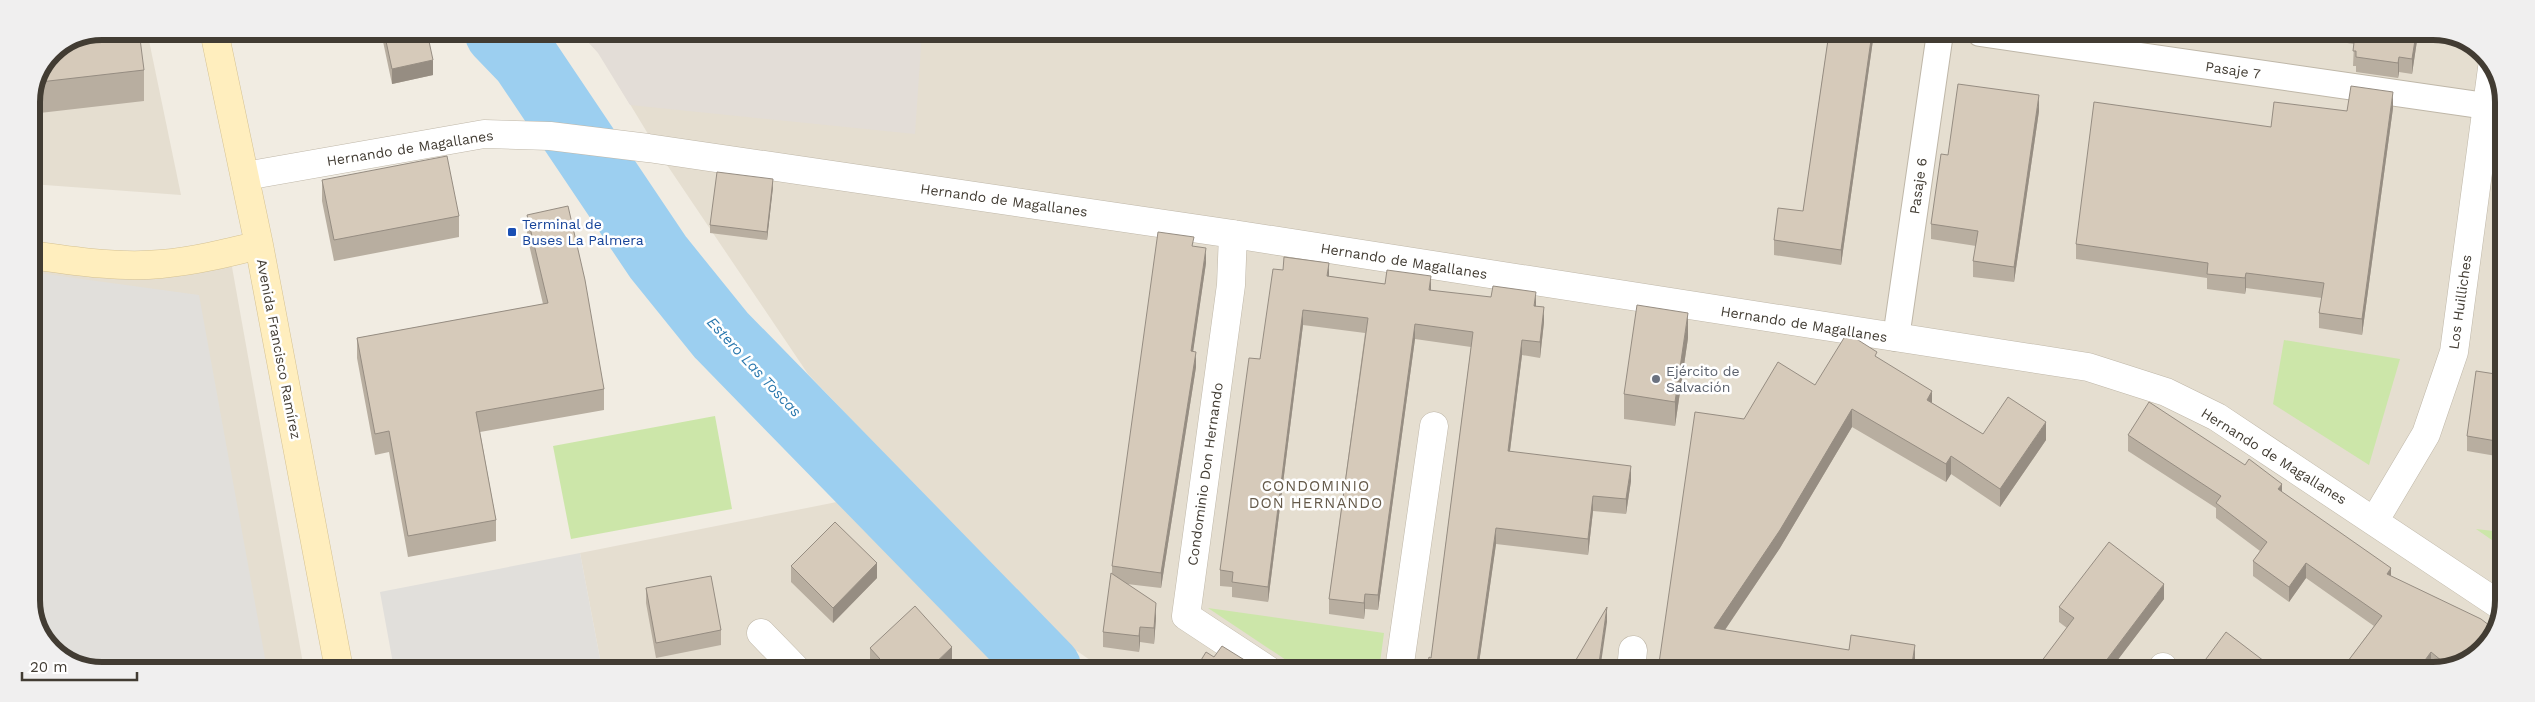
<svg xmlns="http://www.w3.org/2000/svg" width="2535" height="702" font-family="'Work Sans',sans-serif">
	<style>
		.residential { fill: #e5ded0 }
		.industrial { fill: #e3ddd7 }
		.green { fill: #cce6a9 }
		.parking { fill: #e1dfdb }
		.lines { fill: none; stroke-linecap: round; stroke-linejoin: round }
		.river { stroke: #9ccff0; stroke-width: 69 }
		.pedestrian-casing { stroke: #bfb7a8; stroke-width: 28 }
		.minor-casing { stroke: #bfb7a8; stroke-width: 29 }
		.secondary-casing { stroke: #d5c293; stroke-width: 29 }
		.pedestrian { stroke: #fff; stroke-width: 26 }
		.minor { stroke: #fff; stroke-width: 28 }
		.secondary { stroke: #ffeebe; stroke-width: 28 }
		.wall { fill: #b8aea0 }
		.shaded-wall { fill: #968d82 }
		.building { fill: #d6caba; stroke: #968d82 }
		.transit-dot { fill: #1a4fb4; stroke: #fff; stroke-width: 2 }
		.worship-dot { fill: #6b7280; stroke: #fff; stroke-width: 2 }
		.labels { text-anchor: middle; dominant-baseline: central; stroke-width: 5; stroke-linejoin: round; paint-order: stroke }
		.street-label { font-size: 14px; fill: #423c33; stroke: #fff }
		.transit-label { font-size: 14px; fill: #164399; stroke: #fff; text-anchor: start }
		.worship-label { font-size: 14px; fill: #5b616d; stroke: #fff; text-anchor: start }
		.water-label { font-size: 15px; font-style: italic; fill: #2c79ae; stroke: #fff }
		.neighbourhood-label { font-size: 15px; letter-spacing: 1px; fill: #655a4a; stroke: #fff }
		.rim { fill: none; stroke: #423c33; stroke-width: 6 }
	</style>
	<rect width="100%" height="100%" fill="#f1ece2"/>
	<path class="residential" d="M102,31h45l34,164 -150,-11v-82z
		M579,32l1872,2 35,22 18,41 -3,521 -25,38 -43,15 -1330,-2 -39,-27 -256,-268 -143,-212 -66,-109z
		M31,259l201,8 72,402 -220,-1 -35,-22 -18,-41z
		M857,498l152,171h-407l-22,-116z"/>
	<path class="industrial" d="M579,32h343l-7,102 -285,-29 -32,-52z"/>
	<path class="green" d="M2284,340l116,19 -31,106 -96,-61z
		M715,416l17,93 -161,30 -18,-93z
		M2476,529l26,3v15z
		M1208,608l176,25 -5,37h-78z"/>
	<path class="parking" d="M31,272l168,23 68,374 -183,-1 -35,-22 -18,-41z
		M580,553l22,116h-208l-14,-77z"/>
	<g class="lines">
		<path class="river" d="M499,32l26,27 133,198 63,78 326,334"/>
		<g class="pedestrian-casing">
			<path id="pedestrian" d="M1980,33l506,73
				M1896,338l44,-305"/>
		</g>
		<g class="minor-casing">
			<path id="minor" d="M245,176l239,-42 66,2 98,12 585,86 855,133 78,25 51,25 284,189
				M1233,234l-2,51 -45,331 82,54
				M2375,520l51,-86 28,-82 38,-284
				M761,633l35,36
				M1399,670l35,-244
				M1631,670l2,-20
				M2161,670l2,-3"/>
		</g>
		<g class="secondary-casing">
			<path id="secondary" d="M214,31l45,214 80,424
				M31,255c43,6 87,13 130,9 34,-3 66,-11 98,-19"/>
		</g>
		<use href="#pedestrian" class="pedestrian"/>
		<use href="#minor" class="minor"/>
		<use href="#secondary" class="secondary"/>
	</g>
	<path class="wall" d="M381,32h46l6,43 -41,9z
		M1829,33h45l-33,232 -67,-10v-15l29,-29z
		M2292,33l126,1 -6,40 -13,-2 -1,6 -42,-6v-6h-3l1,-22 -62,-9z
		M52,52l92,18v31l-113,13v-12z
		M2393,108l-31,227 -43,-7v-15l3,-15 -76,-10 -1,6 -38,-5v-11l-131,-19v-15l195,-117 76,-16z
		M2039,111l-25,171 -41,-5v-16l3,-15 -45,-7v-15l17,-69z
		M322,180l137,36v21l-125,24 -12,-60z
		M773,187l-6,53 -57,-7v-8z
		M527,215l77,174v21l-124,22 16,88v21l-88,16 -19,-105 -14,3 -18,-97v-20l186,-34 -16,-68z
		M1194,247l12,16 -13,88 3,16 -35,221 -34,-4 29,34 -2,26 -14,-2 -1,10 -36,-5v-15l9,-58v-8z
		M1283,270l148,20 105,16 8,16 -4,36 -18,-3 -12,96 121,30 -5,33 -33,-3 -5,44 -92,-11 -18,126h-51l4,-12 40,-311 -56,-8 -37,271 -13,-1 -1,10 -35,-5v-15l36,-266 -62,-8 -35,277 -36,-5v-10l-12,-1v-16l40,-211z
		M1688,338l-13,88 -51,-7v-25z
		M1877,358l55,45 51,31 63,6 -46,67 -49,-33 -5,8 -94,-55 -72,121 -55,82 190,32 -2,8h-255l86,-251 71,-34z
		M2502,375v82l-35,-6v-15z
		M2128,435l154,57 109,84 85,80 -42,14 -3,-2 -2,3h-81v-10l26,-35 -68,-48 -17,24 -36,-26v-15l7,-10 -44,-33v-10l-88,-57z
		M791,566l86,12 -44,45 -42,-41z
		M646,588l75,42v15l-65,13 -10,-55z
		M2164,599l-54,71h-75l32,-42 -8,-6v-15z
		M870,648l82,14 -7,7h-70l-5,-5z"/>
	<path class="shaded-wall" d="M1872,33h2l-33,232v-15z
		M2416,34h2l-6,40v-15z
		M2399,57v15l-1,6v-15z
		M433,60v15l-41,9v-15z
		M2393,92v16l-31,227v-16z
		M2039,95v16l-25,171v-15z
		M773,179v8l-6,53v-8z
		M1206,248v15l-15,103v-15z
		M1329,263v15l-2,-2z
		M2246,273v15l-1,6v-16z
		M1431,276v16l-2,-2z
		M1536,292v15l-2,-1z
		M1544,307v15l-4,36v-16z
		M1303,310v15l-35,277v-15z
		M1688,313v25l-13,88v-24z
		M1415,324v15l-37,271v-15z
		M1522,340v15l-14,111v-15z
		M1196,352v15l-35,221v-15z
		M1932,391v18l-5,-9z
		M1852,409v18l-72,121 -66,98v-18z
		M2046,422v18l-46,67v-18z
		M1951,456v18l-5,8v-18z
		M1631,466v15l-5,33v-15z
		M2282,484v16l-4,-11z
		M1593,496v15l-5,44v-16z
		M1496,528v16l-18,126h-2z
		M877,563v15l-44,45v-15z
		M2306,563v15l-17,24v-15z
		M2391,568v16l-4,-10z
		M2164,584v15l-54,71h-11z
		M1365,594v15l-1,10v-16z
		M1156,603v15l-2,26v-16z
		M1607,607v15l-7,48h-2z
		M1140,627v15l-1,10v-16z
		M1915,645v17l-2,8h-2z
		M952,647v15l-7,7h-16z
		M2431,652v16l-2,3h-12z"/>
	<path class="building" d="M102,31h37l5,39 -104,12 12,-30z
		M384,32h43l6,28 -41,9z
		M1829,33h43l-31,217 -67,-10 4,-32 25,3z
		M2355,34h61l-4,25 -13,-2 -1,6 -42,-6v-6h-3z
		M1958,84l81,11 -25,172 -41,-6 5,-30 -47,-7 10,-70 7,1z
		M2351,86l42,6 -31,227 -43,-6 5,-30 -78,-10 -1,5 -38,-4 1,-11 -132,-19 18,-142 177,25 3,-25 73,9z
		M447,156l12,60 -125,24 -12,-60z
		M717,172l56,7 -6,53 -57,-7z
		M568,206l17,74 19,109 -128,23 20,108 -88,16 -19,-105 -14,3 -18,-96 191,-35 -21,-88z
		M1158,232l36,5 -2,9 14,2 -15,103 5,1 -35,221 -49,-7z
		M1284,257l45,6 -2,13 58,8 2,-14 44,6 -2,14 62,7 2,-11 43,6 -2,14 10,1 -4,35 -18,-2 -14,111 123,15 -5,33 -33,-3 -5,43 -92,-11 -20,142h-49l2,-13 2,1 42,-326 -58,-8 -37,271 -13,-1 -1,9 -35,-4 39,-281 -65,-8 -35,277 -36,-5 1,-10 -13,-2 29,-212 11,1 13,-90 10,1z
		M1637,305l51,8 -13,89 -51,-8z
		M1847,333l30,19 -2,4 57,35 -5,9 56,34 25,-37 38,25 -46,67 -49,-33 -5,8 -94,-55 -72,121 -66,98 135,22 2,-15 64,10 -4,25h-253l37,-258 49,7 34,-57 37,23z
		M2476,371l26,4v67l-35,-6z
		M2149,402l96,63 4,-6 33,25 -4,5 113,79 -4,6 94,45 13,10 -18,27 -28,10 -17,-14 -14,19h-57l-12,-10 34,-45 -76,-53 -17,24 -36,-26 14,-19 -51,-39 5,-7 -93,-61z
		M835,522l42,41 -44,45 -42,-42z
		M2109,542l55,42 -65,86h-64l39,-52 -15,-11z
		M1111,573l45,30 -2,25 -14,-1 -1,9 -36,-4z
		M711,576l10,54 -65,13 -10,-55z
		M915,606l37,41 -23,22h-40l-19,-21z
		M1607,607l-9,63h-28z
		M2226,632l51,39h-80z
		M1222,646l37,23 -64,1 11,-18 8,5z"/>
	<rect class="transit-dot" x="507" y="227" width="10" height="10" rx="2.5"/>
	<circle class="worship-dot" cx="1656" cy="379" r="5"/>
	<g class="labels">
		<g class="street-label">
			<text transform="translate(2233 70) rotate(8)">Pasaje 7</text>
			<text transform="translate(410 148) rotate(-9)">Hernando de Magallanes</text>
			<text transform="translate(1918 186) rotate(-82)">Pasaje 6</text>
			<text transform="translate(1004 200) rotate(8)">Hernando de Magallanes</text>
			<text transform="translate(1404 261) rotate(9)">Hernando de Magallanes</text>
			<text transform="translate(2460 302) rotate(-82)">Los Huilliches</text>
			<text transform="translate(1804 324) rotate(9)">Hernando de Magallanes</text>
			<text transform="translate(279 349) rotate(79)">Avenida Francisco Ramírez</text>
			<text transform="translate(2274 456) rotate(32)">Hernando de Magallanes</text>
			<text transform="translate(1205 474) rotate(-82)">Condominio Don Hernando</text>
		</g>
		<g class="transit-label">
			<text x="522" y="224">Terminal de<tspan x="522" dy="16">Buses La Palmera</tspan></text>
		</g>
		<g class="worship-label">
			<text x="1666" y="371">Ejército de<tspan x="1666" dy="16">Salvación</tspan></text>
		</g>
		<g class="water-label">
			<text transform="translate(754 367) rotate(47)">Estero Las Toscas</text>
		</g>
		<g class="neighbourhood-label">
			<text x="1316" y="486">CONDOMINIO<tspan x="1316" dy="17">DON HERNANDO</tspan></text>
		</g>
	</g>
	<path d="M0 0H2535V702H0ZM102 40H2433A62 62 0 0 1 2495 102V600A62 62 0 0 1 2433 662H102A62 62 0 0 1 40 600V102A62 62 0 0 1 102 40Z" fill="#f0efef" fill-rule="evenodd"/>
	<path class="rim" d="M102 40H2433A62 62 0 0 1 2495 102V600A62 62 0 0 1 2433 662H102A62 62 0 0 1 40 600V102A62 62 0 0 1 102 40Z"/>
	<path d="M22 672v8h115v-8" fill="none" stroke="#423c33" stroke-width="2.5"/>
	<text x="30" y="672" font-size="15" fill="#423c33" stroke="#ffffff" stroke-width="4" paint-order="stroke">20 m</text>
</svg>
